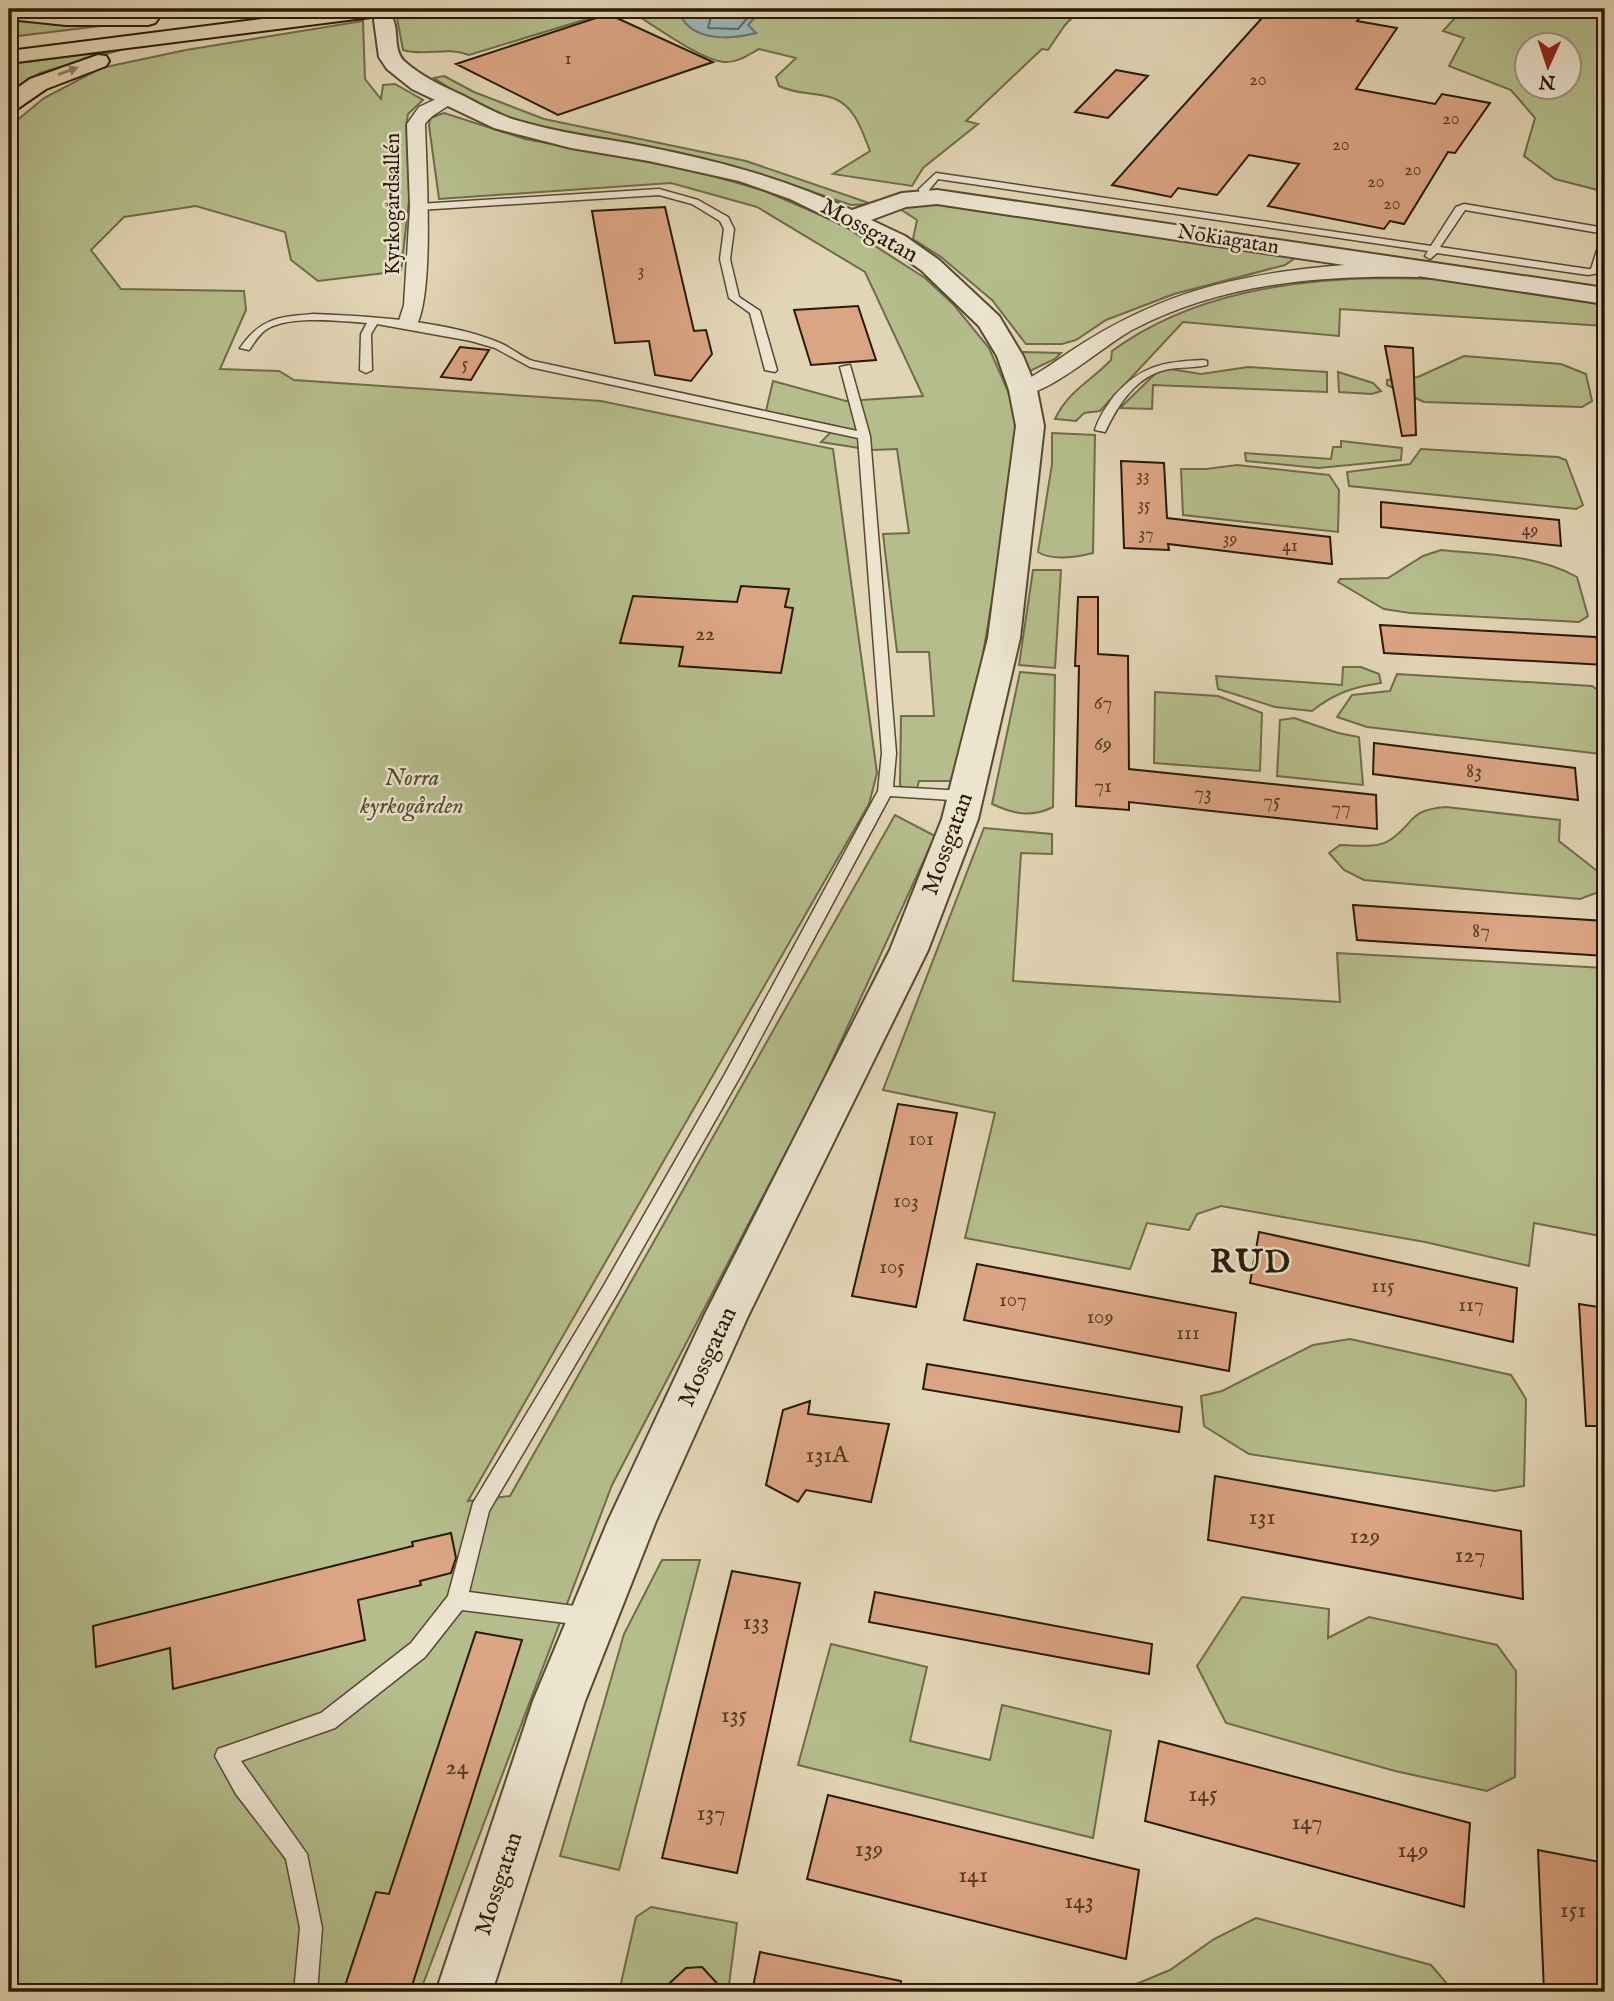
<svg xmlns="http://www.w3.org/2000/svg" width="1614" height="2001" font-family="'IM FELL English',serif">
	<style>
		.green { fill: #b5bd8c; stroke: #6f6c49; stroke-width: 2; fill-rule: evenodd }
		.water { fill: #99b6b9; stroke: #6c7871; stroke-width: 2 }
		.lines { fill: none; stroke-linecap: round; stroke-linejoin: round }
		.shore { stroke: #616860; stroke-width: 2 }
		.building { fill: #dba483; stroke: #291a06; stroke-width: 2 }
		.service-casing { stroke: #574932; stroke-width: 3 }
		.minor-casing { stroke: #574932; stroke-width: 3 }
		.tertiary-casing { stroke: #574932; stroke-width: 4 }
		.motorway-casing { stroke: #291a06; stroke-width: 4 }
		.service { fill: #ece4cf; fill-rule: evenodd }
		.minor { fill: #ece4cf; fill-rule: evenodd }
		.tertiary { fill: #ece4cf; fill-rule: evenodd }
		.motorway { fill: #e2d5b5; fill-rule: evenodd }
		.oneway { fill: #8f8166 }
		.labels { text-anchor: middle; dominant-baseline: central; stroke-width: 5; stroke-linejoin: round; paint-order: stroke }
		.far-number-label { font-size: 18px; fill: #563c25 }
		.far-street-label { font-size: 21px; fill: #291a06; stroke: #ece4cf }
		.number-label { font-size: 21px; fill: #563c25 }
		.street-label { font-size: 24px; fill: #291a06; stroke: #ece4cf }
		.park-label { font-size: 24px; font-style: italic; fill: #534b2e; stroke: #ece4cf }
		.near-number-label { font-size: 24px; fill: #563c25 }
		.district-label { font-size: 32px; font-weight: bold; letter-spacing: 2px; fill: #291a06; stroke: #ece4cf }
	</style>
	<rect width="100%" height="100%" fill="#e2d5b5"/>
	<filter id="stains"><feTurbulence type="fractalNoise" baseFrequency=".00286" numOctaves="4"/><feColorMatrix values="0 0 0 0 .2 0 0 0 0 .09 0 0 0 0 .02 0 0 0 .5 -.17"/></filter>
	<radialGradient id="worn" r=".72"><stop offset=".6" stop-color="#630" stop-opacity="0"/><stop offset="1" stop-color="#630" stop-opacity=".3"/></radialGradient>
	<path class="green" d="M18,9h175c-59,6 -117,6 -175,0z
		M467,9h153l-151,46c-22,-9 -43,2 -66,-5l-6,-32z
		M627,9h79l-2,8h-22c12,25 51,22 74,16l-8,-8 7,-8 94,1 -2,-9h234l-16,16 -17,25 -6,-1 -76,72 12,3 -55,44 -11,18 -79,-12 37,-23c-8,-20 -15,-45 -37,-53 -18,-6 -36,-3 -54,-12l-3,-9 20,-19 -37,-9c-11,6 -22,14 -35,13 -24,-2 -75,-40 -97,-53z
		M1463,9h142v183l-50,-13 -31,-23 11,-38 -24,-28 -62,-24 15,-28 -21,-7zM1526,46h42v42h-42z
		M9,19l108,5 -108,13z
		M363,21l2,58 16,20 2,-14 12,-1 28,16 -15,14 -2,12 3,75 -8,70 -83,10 -27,-21 -6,-28 -89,-26 -72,11 -33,33 30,39 123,2 2,19 -26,59 59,2 15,9 307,21 232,48 44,324 -8,31 -401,697 42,-5 385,-681 40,21 -116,253 -207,396 -192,507h-411v-1865l35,-29 57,-30 85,-18z
		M120,50l-80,23 -31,21v-30z
		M444,76l30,16 70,27 202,42 126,43 -21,1 -91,-31 -68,-18 -149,-27 -36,-11 -47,-23 -26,-17z
		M444,113l81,26 171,32 69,20 76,33 84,54 29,27 35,43 25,57 3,46 -39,233 -24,97h-35l-3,11 -16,-6 1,-70h33l-5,-64h-32l-14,-118 26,-1 -12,-84 -25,1 -51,-8 16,-16 -71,-15 7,-30 73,20 77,-5 -58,-124 -108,-65 -86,-24 -232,16 -10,-73 1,-8z
		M920,202l375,56 -10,7 -111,29 -68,26 -30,20 -14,4h-36l-34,-44 -51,-43 -28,-18 4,-19 -17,-11z
		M1385,278l57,1 163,26v21l-265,-17 -1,27 -156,-14 -83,89 -16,2 -8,8 -21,-2c13,-28 36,-38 56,-59l1,-9c78,-57 178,-72 273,-73z
		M1022,352l39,1 -6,6 -25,12 -3,-1z
		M1464,356l97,8 25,10 6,27 -10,6 -158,-5 -37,-17v-5l31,-3z
		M1248,367l79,5v20l-174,-7 -1,24 -32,-1 37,-36 13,-3 31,5z
		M1338,372l35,11 8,8 -9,3 -33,-2z
		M1052,433l43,2 -2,118c-16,4 -41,8 -55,-1l14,-88z
		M1341,441l61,7 -1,12 -83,8 -72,-7 -1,-8 86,6 2,-12h8z
		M1421,449l137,8 8,3 17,45 -7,4 -227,-23 -2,-14 63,-8z
		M1237,465l92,10 10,15 -1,42 -155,-17 -2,-46h25z
		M1441,550c45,5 95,4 136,27l11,39 -9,6 -169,-9 -26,-4 -46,-27 2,-3 48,-1 35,-22z
		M1033,570h28l-6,98 -36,-3z
		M1343,667h18l18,7 2,9c-28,4 -46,10 -69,28l-37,-4 -57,-18 -2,-13 126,9z
		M1020,672l35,3 -2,132c-22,11 -39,7 -61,-3z
		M1397,674l195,12 10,7 3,13v46l-4,2 -234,-27 -30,-10 15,-22 38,-4z
		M1155,692l63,4 44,17 -2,58 -106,-8z
		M1294,718l44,15 21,4 4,48 -86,-9 3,-56z
		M1446,807l114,13 -1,21 42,33 3,16 -24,9 -216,-19 -20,-10 -15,-17 11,-8c15,0 37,4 50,-5 26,-18 18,-30 56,-33z
		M984,828l68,6v20l-31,-1 -8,128 327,21 -3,-49 268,15v269l-71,-14 -5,43 -104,-24 -204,-36 -24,8 -8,16 -42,-7 -17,46 -165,-31 30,-125 -112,-23z
		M1350,1339l161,36 15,24 -2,87 -29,5 -246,-37 -45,-28 -3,-30 21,-5 91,-46z
		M662,1560h38l-81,310 -59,-14 64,-222z
		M1242,1597l87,12 -1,29 41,-21 128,28 19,26 -1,106 -28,14 -92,-20 -169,-48 -29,-57z
		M831,1644l96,23 -17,74 80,19 12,-55 109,26 -18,107 -295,-73z
		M651,1907l86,16 -9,69h-109l17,-75z
		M1256,1918l175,47 23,27h-337l53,-22 44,-31z"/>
	<path class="water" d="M706,9h141l3,9 -95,-1 -7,8 8,8c-24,6 -60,9 -75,-16h23z"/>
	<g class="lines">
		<path class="shore" d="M713,9l-5,19 30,1 16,-19 83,2 4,-3"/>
	</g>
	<path class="building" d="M1270,9h98l-11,12 40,7 -41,61 79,15 7,-10 48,9 -35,50 -7,-1 -44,72 -14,-3 -6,8 -116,-23 31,-42 -50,-9 -32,40 -39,-7 -7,9 -59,-12z
		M608,14l105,48 -155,53 -102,-51z
		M1116,70l32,6 -40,42 -33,-6z
		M665,207l29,124 12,-1 6,24 -21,27 -36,-6 -6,-34 -34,2 -23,-132z
		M858,306l18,54 -65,5 -17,-55z
		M1385,346l28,2 3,87 -14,1z
		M460,347l29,3 -18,30 -30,-3z
		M1121,461l43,2 3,55 163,19 2,27 -164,-20 1,6 -45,-2z
		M1381,502l178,18 2,26 -180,-19z
		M741,586l48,3 -4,18 8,1 -12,65 -102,-7 4,-19 -63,-4 13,-47 104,6z
		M1078,597h20v57l30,2 1,113 247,26 1,34 -248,-27v8l-53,-4 3,-140h-4z
		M1380,625l216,12 9,28 -221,-12z
		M1374,743l201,25 3,32 -205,-26z
		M1353,905l252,16v35l-248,-16z
		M898,1104l59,9 -41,194 -64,-11z
		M1259,1232l258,56 -4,54 -263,-59z
		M977,1264l259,49 -7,58 -265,-51z
		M1579,1304l26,4v118h-19z
		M927,1364l255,43 -3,25 -256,-43z
		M810,1401l-2,13 81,10 -18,78 -65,-12 -8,12 -32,-17 17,-75z
		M1215,1476l306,55 2,68 -315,-59z
		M451,1533l5,25 -5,15 -31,8 1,4 -63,15 7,40 -192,49 -3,-41 -74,19 -3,-41 320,-80 -1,-4z
		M732,1571l68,12 -63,290 -75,-15z
		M875,1592l277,52 -3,30 -280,-52z
		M476,1632l46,8 -112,352h-67l33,-100 13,2z
		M1159,1741l311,82 -6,84 -319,-86z
		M828,1795l311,75 -13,89 -319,-80z
		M1538,1850l67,13v129h-61z
		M760,1952l141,29 -1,11h-148z
		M702,1967l23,25h-65l26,-24z"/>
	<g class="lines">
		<g class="service-casing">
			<path id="service" d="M936,173l495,73 25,-39 8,-3 141,24v6l-140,-24 -25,37 148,22h3l9,-28 5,-3v18l-6,17 -11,2 -151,-22 -7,6 -5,-3 3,-5 -490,-72 -9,11 -3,9h-6l-1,-10z
				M659,189l39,11 30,17 6,12 -4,30 9,38 21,14 17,59 -2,2 -10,-2 -15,-57 -21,-15 -9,-39 4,-30 -4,-8 -28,-17 -33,-9 -240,15 -5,-3 5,-3z
				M313,314c57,2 135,7 187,29 12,5 21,14 33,18l324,70 -17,-64 10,-2 20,71 26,317 -3,34 73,4 7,5 -7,5 -76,-5 -149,279 -126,222 -126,214 -20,81 121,16 7,2 3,7 -3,7 -7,2 -128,-16 -37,47 -90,71 -94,33 66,93 15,74 -5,64h-23l6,-64 -14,-69 -50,-65 -21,-38 3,-7 103,-36 90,-70 37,-47 25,-93 130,-216 122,-213 153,-283 4,-38 -24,-315 -328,-71 -35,-19 -24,-7 -94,-17 -6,10 1,36 -6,3 -6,-3 1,-36 6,-11c-27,-2 -77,-8 -100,6 -8,5 -13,14 -18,21l-9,-2c21,-30 38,-31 73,-34z
				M1203,360l4,1v4c-13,3 -26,2 -38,4 -33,6 -51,36 -64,63l-10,-2c4,-13 11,-23 19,-34 28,-31 49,-34 89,-36z"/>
		</g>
		<g class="minor-casing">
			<path id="minor" d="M447,94l9,5c-10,11 -23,13 -31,25 1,41 10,174 -10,204h-14l-3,-4 6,-19 6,-98 -3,-83 12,-17z
				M1344,265h74l10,6 -10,6c-98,-2 -196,6 -284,52 -28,14 -91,72 -118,65l-4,-4c2,-3 33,-21 40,-26 95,-68 177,-90 292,-99z"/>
		</g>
		<g class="tertiary-casing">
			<path id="tertiary" d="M384,14l7,2c9,12 1,33 13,45 18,16 38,25 60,35 15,8 31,17 48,23 45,14 91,19 136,28 71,14 138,32 204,63l50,-17 35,-3 668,98v16l-668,-100 -31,3 -35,13 34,16 34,24 60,56 24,40 14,34 7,36 -24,212 -42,181 -50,131 -180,366 -92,205 -71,180 -93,291h-56l97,-291 75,-180 96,-205 186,-366 52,-131 46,-181 28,-212 -7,-36 -12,-34 -18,-30 -58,-56 -34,-24 -97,-47 -51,-18 -90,-20 -78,-13 -77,-20 -82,-39 -25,-20 -8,-12 -5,-37 3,-4z"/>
		</g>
		<g class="motorway-casing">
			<path id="motorway" d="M9,9l57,4h82l7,2 3,4 -3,4 -7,2h-82l-57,-6z
				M340,9h57l-3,4 -7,2 -378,48v-12z
				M98,55l8,1 3,5 -3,5 -60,23 -29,20 -8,2v-17l21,-15z"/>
		</g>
		<use href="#service" class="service"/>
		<use href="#minor" class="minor"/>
		<use href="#tertiary" class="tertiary"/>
		<use href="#motorway" class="motorway"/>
	</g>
	<defs><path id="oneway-solid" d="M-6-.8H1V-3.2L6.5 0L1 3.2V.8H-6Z" transform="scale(1.75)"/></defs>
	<use class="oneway" href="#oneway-solid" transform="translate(68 71) rotate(-20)"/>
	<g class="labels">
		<g class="far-number-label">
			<text x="568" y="59">1</text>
			<text x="1258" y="80">20</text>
			<text x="1451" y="119">20</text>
			<text x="1341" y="145">20</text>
			<text x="1413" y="170">20</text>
			<text x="1376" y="182">20</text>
			<text x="1392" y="204">20</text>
			<text x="641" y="271">3</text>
			<text x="465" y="364">5</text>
			<text x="1143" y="476">33</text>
			<text x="1144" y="505">35</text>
			<text x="1530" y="530">49</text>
			<text x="1146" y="534">37</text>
			<text x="1230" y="539">39</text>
			<text x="1290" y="546">41</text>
		</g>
		<g class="far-street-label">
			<text transform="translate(393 204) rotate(-90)">Kyrkogårdsallén</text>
			<text transform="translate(1228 240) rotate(9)">Nokiagatan</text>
		</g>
		<g class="number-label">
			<text x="705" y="634">22</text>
			<text x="1103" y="703">67</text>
			<text x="1103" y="744">69</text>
			<text x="1474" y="771">83</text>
			<text x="1103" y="786">71</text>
			<text x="1203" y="793">73</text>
			<text x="1272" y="801">75</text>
			<text x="1341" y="808">77</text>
			<text x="1481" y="931">87</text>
			<text x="921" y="1139">101</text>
			<text x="906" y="1201">103</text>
			<text x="892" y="1267">105</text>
			<text x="1383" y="1286">115</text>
			<text x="1013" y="1300">107</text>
			<text x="1471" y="1305">117</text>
			<text x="1100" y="1317">109</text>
			<text x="1188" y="1333">111</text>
		</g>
		<g class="street-label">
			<text transform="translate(869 231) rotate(29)">Mossgatan</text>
			<text transform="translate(948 844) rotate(-70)">Mossgatan</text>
			<text transform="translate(708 1357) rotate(-65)">Mossgatan</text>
			<text transform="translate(499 1884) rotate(-72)">Mossgatan</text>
		</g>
		<g class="park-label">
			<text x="412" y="778">Norra<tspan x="412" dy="28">kyrkogården</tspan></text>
		</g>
		<g class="near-number-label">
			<text x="827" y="1455">131A</text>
			<text x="1262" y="1517">131</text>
			<text x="1365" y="1536">129</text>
			<text x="1470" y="1555">127</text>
			<text x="756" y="1622">133</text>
			<text x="734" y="1715">135</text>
			<text x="457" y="1767">24</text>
			<text x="1203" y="1794">145</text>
			<text x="711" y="1813">137</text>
			<text x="1307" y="1822">147</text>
			<text x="869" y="1849">139</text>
			<text x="1413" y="1850">149</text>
			<text x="973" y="1875">141</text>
			<text x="1079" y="1901">143</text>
			<text x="1573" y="1910">151</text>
		</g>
		<g class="district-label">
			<text x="1251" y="1263">RUD</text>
		</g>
	</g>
	<rect width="1614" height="2001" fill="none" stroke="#e2d5b5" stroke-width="35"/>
	<rect x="10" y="10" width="1593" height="1980" fill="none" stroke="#291a06" stroke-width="3.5"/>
	<rect x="18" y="18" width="1579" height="1966" fill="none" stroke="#291a06" stroke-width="2"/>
	<g transform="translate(1548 66) rotate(183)"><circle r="33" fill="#ece4cf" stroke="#9e937f" stroke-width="2"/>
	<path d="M0-5L12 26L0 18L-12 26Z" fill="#8f2418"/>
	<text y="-10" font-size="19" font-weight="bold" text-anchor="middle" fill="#291a06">N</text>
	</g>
	<rect width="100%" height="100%" filter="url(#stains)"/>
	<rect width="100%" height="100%" fill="url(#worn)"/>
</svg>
